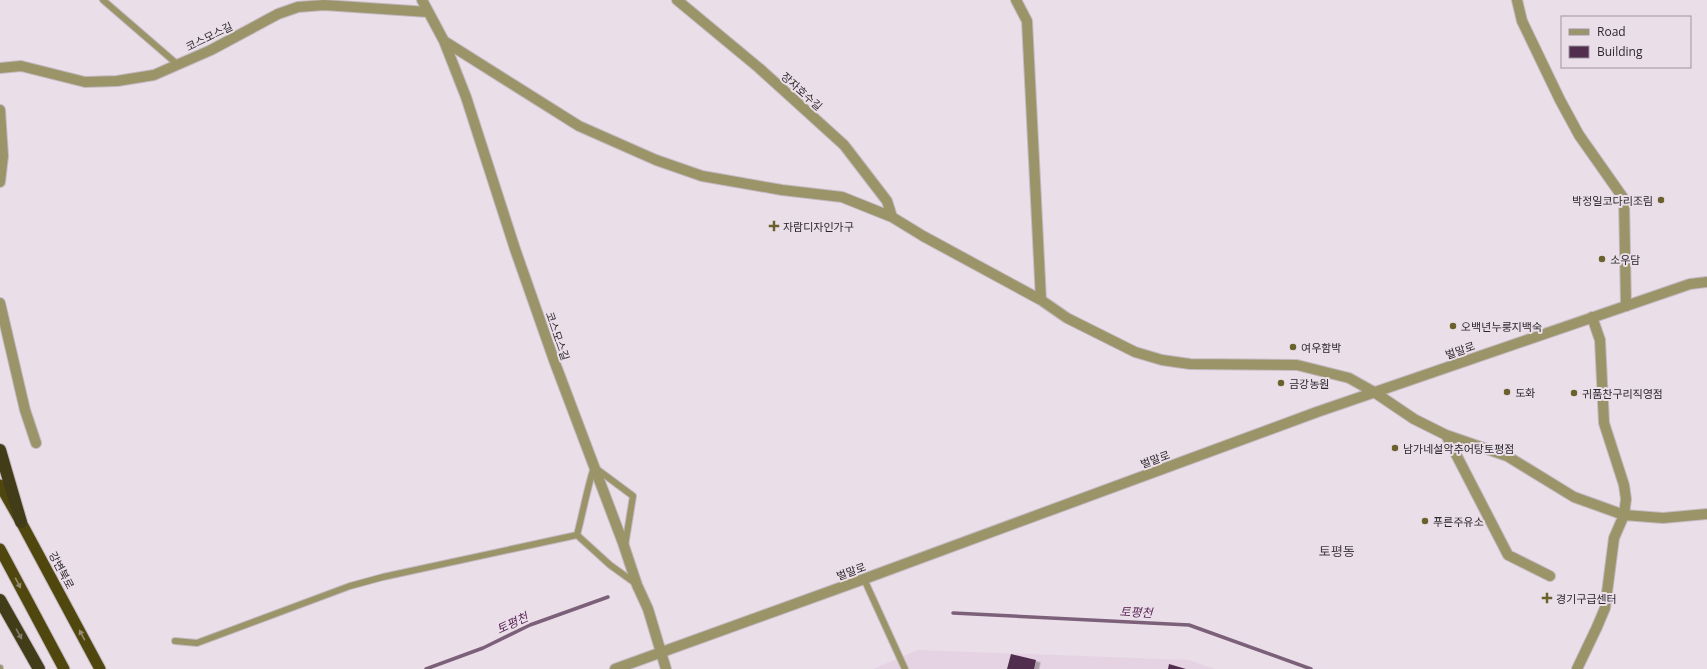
<svg xmlns="http://www.w3.org/2000/svg" width="1707" height="669" font-family="'Open Sans','Noto Sans KR',sans-serif">
	<style>
		.built { fill: #e5d3e3 }
		.lines { fill: none; stroke-linecap: round; stroke-linejoin: round }
		.stream { stroke: #7c5f79; stroke-width: 3.5 }
		.building { fill: #512d4e; filter: url(#shadow) }
		.service-casing { stroke: #c4bac2; stroke-width: 8 }
		.minor-casing { stroke: #c4bac2; stroke-width: 12 }
		.tertiary-casing { stroke: #c4bac2; stroke-width: 12 }
		.trunk-casing { stroke: #c4bac2; stroke-width: 13 }
		.motorway-casing { stroke: #c4bac2; stroke-width: 14 }
		.service { stroke: #9b9469; stroke-width: 6 }
		.minor { stroke: #9b9469; stroke-width: 10 }
		.tertiary { stroke: #9b9469; stroke-width: 10 }
		.trunk { stroke: #50470e; stroke-width: 11 }
		.motorway { stroke: #423c19; stroke-width: 12 }
		.oneway { fill: #958b70 }
		.oneway2 { fill: #857d6c }
		.poi-dot { fill: #6a612d; stroke: #eadee8; stroke-width: 1.5 }
		.labels { text-anchor: middle; dominant-baseline: central; stroke-width: 4; stroke-linejoin: round; paint-order: stroke }
		.street-label { font-size: 11px; fill: #2d282c; stroke: #eadee8 }
		.poi-label { font-size: 11px; fill: #2d282c; stroke: #eadee8; text-anchor: start }
		.water-label { font-size: 12px; font-style: italic; fill: #5b2758; stroke: #eadee8 }
		.quarter-label { font-size: 13px; fill: #463c44; stroke: #eadee8 }
	</style>
	<defs>
		<filter id="shadow"><feDropShadow dx="4.5" dy="2.5" stdDeviation="0" flood-color="#0004"/></filter>
	</defs>
	<rect width="100%" height="100%" fill="#eadee8"/>
	<path class="built" d="M918,650l271,10 26,9h-342z"/>
	<g class="lines">
		<path class="stream" d="M953,613l236,12 122,44
			M426,669l57,-21 47,-23 78,-28"/>
	</g>
	<path class="building" d="M1011,654l25,6 -2,9h-27z
		M1169,664l17,5h-18z"/>
	<g class="lines">
		<g class="service-casing">
			<path id="service" d="M103,0l74,64
				M625,546l8,-50 -39,-29c-7,22 -11,45 -17,68l33,30 25,18
				M864,579l41,90
				M175,641l22,2 153,-57 33,-9 194,-42
				M0,668v1"/>
		</g>
		<g class="minor-casing">
			<path id="minor" d="M422,0l22,41 22,56 49,152 40,114 68,180 14,42 11,24 18,60
				M677,0l82,68 85,77 43,56 5,16
				M1016,0l11,21 14,279
				M1517,0l5,21 38,79 19,35 45,64 2,107
				M444,41l135,85 77,34 46,16 80,14 60,7 50,20 31,19 118,64 26,18 68,34 27,8 28,4 107,1 52,13 25,14 40,27 32,16 61,21 67,41 50,18 39,3 44,-4
				M0,68l21,-2 64,16 32,-1 37,-6 57,-25 67,-36 20,-7 26,-2 104,7
				M0,110l3,46 -3,26
				M0,303l25,107 11,33
				M1446,435l62,120 42,21
				M1577,669l20,-42 8,-19 9,-70 10,-23 2,-16 -2,-14 -20,-62 -4,-83 -8,-23"/>
		</g>
		<g class="tertiary-casing">
			<path id="tertiary" d="M615,669l249,-90 453,-167 373,-128 17,-2"/>
		</g>
		<g class="trunk-casing">
			<path id="trunk" d="M0,485l21,37 79,147
				M0,549l64,120"/>
		</g>
		<g class="motorway-casing">
			<path id="motorway" d="M0,450l21,72
				M0,600l39,69"/>
		</g>
		<use href="#service" class="service"/>
		<use href="#minor" class="minor"/>
		<use href="#tertiary" class="tertiary"/>
		<use href="#trunk" class="trunk"/>
		<use href="#motorway" class="motorway"/>
	</g>
	<defs><path id="oneway-solid" d="M-6-.8H1V-3.2L6.5 0L1 3.2V.8H-6Z"/></defs>
	<g class="oneway">
		<use href="#oneway-solid" transform="translate(18 583) rotate(62)"/>
		<use href="#oneway-solid" transform="translate(82 635) rotate(-118)"/>
	</g>
	<use class="oneway2" href="#oneway-solid" transform="translate(19 634) rotate(61)"/>
	<g class="poi-dot">
		<circle cx="1661" cy="200" r="4"/>
		<path d="M772 220h4v4h4v4h-4v4h-4v-4h-4v-4h4z"/>
		<circle cx="1602" cy="259" r="4"/>
		<circle cx="1453" cy="326" r="4"/>
		<circle cx="1293" cy="347" r="4"/>
		<circle cx="1281" cy="383" r="4"/>
		<circle cx="1507" cy="392" r="4"/>
		<circle cx="1574" cy="393" r="4"/>
		<circle cx="1395" cy="448" r="4"/>
		<circle cx="1425" cy="521" r="4"/>
		<path d="M1545 592h4v4h4v4h-4v4h-4v-4h-4v-4h4z"/>
	</g>
	<g class="labels">
		<g class="street-label">
			<text transform="translate(209 36) rotate(-26)">코스모스길</text>
			<text transform="translate(802 91) rotate(42)">장자호수길</text>
			<text transform="translate(558 336) rotate(71)">코스모스길</text>
			<text transform="translate(1460 350) rotate(-19)">벌말로</text>
			<text transform="translate(1155 459) rotate(-20)">벌말로</text>
			<text transform="translate(62 570) rotate(62)">강변북로</text>
			<text transform="translate(851 571) rotate(-20)">벌말로</text>
		</g>
		<g class="poi-label">
			<text x="1653" y="200" text-anchor="end">박정일코다리조림</text>
			<text x="783" y="226">자람디자인가구</text>
			<text x="1610" y="259">소우담</text>
			<text x="1461" y="326">오백년누룽지백숙</text>
			<text x="1301" y="347">여우함박</text>
			<text x="1289" y="383">금강농원</text>
			<text x="1515" y="392">도화</text>
			<text x="1582" y="393">귀품찬구리직영점</text>
			<text x="1403" y="448">남가네설악추어탕토평점</text>
			<text x="1433" y="521">푸른주유소</text>
			<text x="1556" y="598">경기구급센터</text>
		</g>
		<g class="water-label">
			<text transform="translate(1136 612) rotate(3)">토평천</text>
			<text transform="translate(512 623) rotate(-25)">토평천</text>
		</g>
		<g class="quarter-label">
			<text x="1337" y="551">토평동</text>
		</g>
	</g>
	<rect x="1561" y="16" width="130" height="52" fill="#eadee8" stroke="#9e959d"/>
	<rect x="1569" y="29" width="20" height="6" fill="#9b9469" stroke="#9e959d"/>
	<text x="1597" y="36" font-size="12" fill="#2d282c">Road</text>
	<rect x="1569" y="46" width="20" height="12" fill="#512d4e" stroke="#9e959d"/>
	<text x="1597" y="56" font-size="12" fill="#2d282c">Building</text>
</svg>
